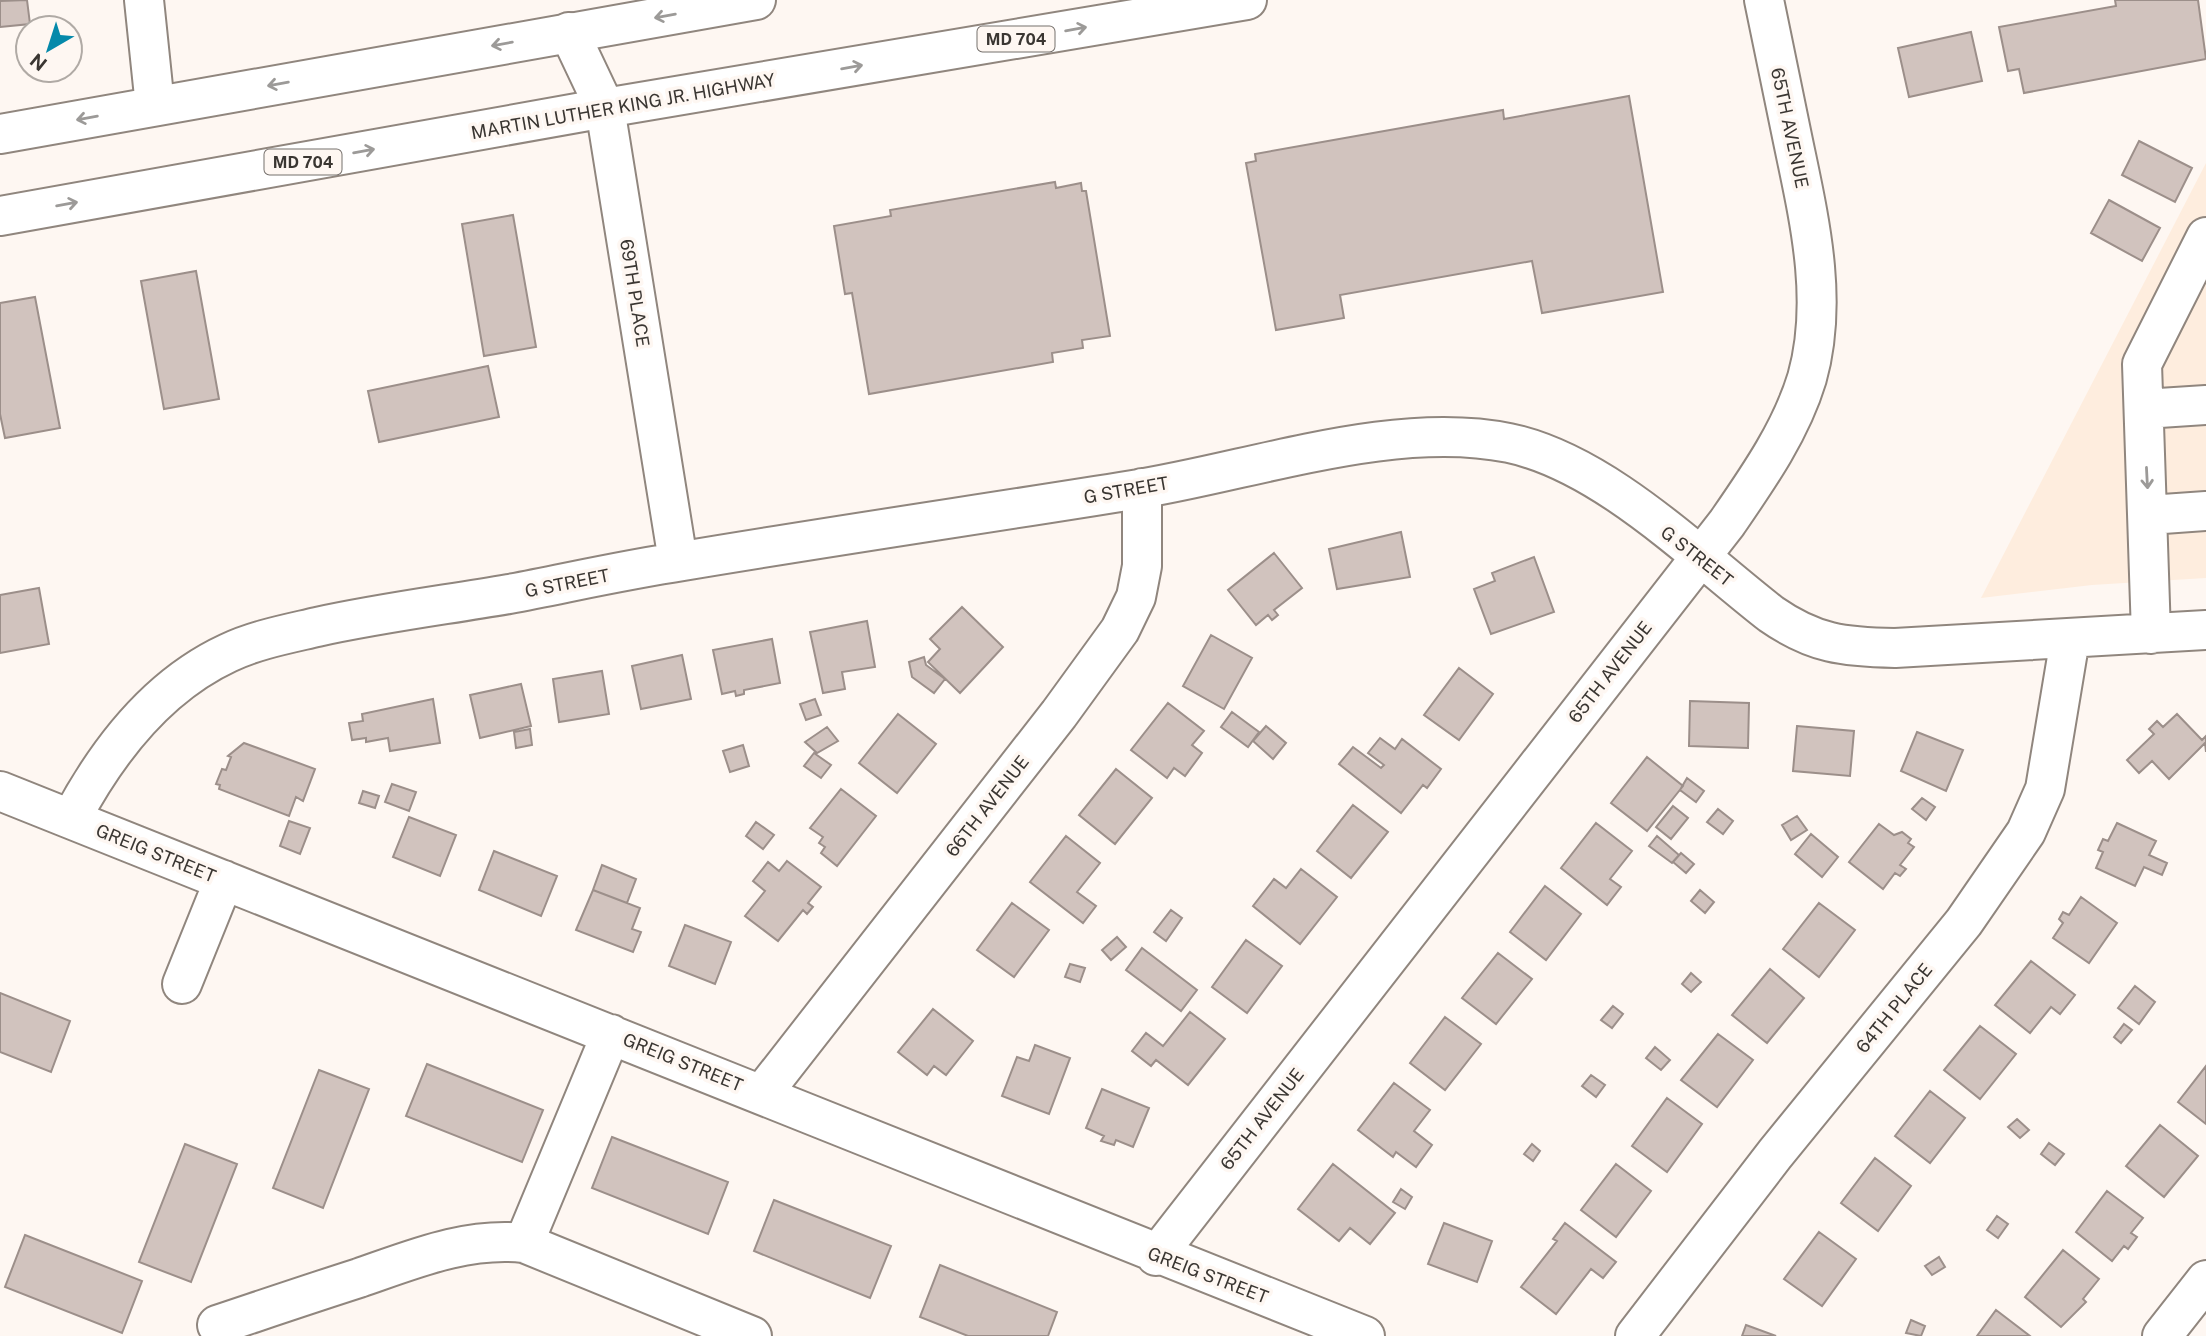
<svg xmlns="http://www.w3.org/2000/svg" width="2206" height="1336" font-family="'Public Sans',sans-serif">
	<style>
		.built { fill: #feedde }
		.building { fill: #d1c3be; stroke: #9c8f8a; stroke-width: 2 }
		.lines { fill: none; stroke-linecap: round; stroke-linejoin: round }
		.minor-casing { stroke: #90867e; stroke-width: 42 }
		.major-casing { stroke: #90867e; stroke-width: 42 }
		.minor { stroke: #fff; stroke-width: 38 }
		.major { stroke: #fff; stroke-width: 38 }
		.oneway { stroke: #9c9a98 }
		.labels { text-anchor: middle; dominant-baseline: central; stroke-width: 7; stroke-linejoin: round; paint-order: stroke }
		.shield { fill: #fef7f2; stroke: #75706c; stroke-width: 2 }
		.shield-label { font-size: 16px; font-weight: bold; fill: #3a3632 }
		.street-label { font-size: 18px; fill: #3a3632; stroke: #fef7f2 }
	</style>
	<rect width="100%" height="100%" fill="#fef7f2"/>
	<path class="built" d="M2206,163v415l-114,7 -111,13z"/>
	<path class="building" d="M27,0l3,24 -30,3v-26z
		M2115,0h83l8,59 -182,34 -5,-24 -11,2 -9,-44 117,-21z
		M1971,32l11,49 -73,16 -11,-49z
		M1629,96l34,196 -121,21 -10,-52 -192,34 4,23 -68,12 -30,-167 10,-2 -1,-7 248,-44 1,9z
		M2139,141l53,27 -17,34 -53,-27z
		M1055,182l1,6 25,-5 1,8h4l24,145 -28,4 1,8 -31,5 1,9 -184,32 -17,-101 -7,1 -11,-68 57,-10 -1,-6z
		M2109,200l51,28 -18,33 -51,-28z
		M513,215l23,132 -52,9 -22,-132z
		M196,271l23,128 -55,10 -23,-128z
		M35,297l25,131 -55,10 -5,-24v-111z
		M488,366l11,51 -120,25 -11,-51z
		M1401,532l9,45 -73,12 -8,-40z
		M1274,553l28,35 -28,22 4,5 -6,5 -4,-5 -12,10 -28,-35z
		M1534,557l20,55 -63,22 -17,-45 21,-8 -3,-8z
		M39,588l10,56 -49,9v-58z
		M962,607l41,40 -43,46 -32,-31 12,-13 -10,-10z
		M867,621l8,46 -33,5 3,17 -22,4 -13,-61z
		M1211,635l41,23 -28,51 -41,-23z
		M772,639l8,44 -36,7v4l-8,2 -1,-5 -13,3 -9,-44z
		M682,655l9,44 -50,10 -9,-43z
		M924,657l2,8 19,14 -11,14 -22,-16 -3,-15z
		M1459,668l34,26 -34,46 -35,-25z
		M602,671l7,43 -50,8 -6,-43z
		M521,684l10,42 -51,12 -10,-43z
		M433,699l7,44 -50,8 -2,-13 -22,4v-4l-14,2 -3,-17 14,-2 -1,-7z
		M815,699l6,16 -15,5 -6,-16z
		M1690,701l59,2 -1,45 -59,-2z
		M1168,703l36,28 -12,14 10,8 -17,23 -11,-8 -7,10 -36,-28z
		M1232,712l27,20 -11,15 -27,-20z
		M898,714l38,30 -39,49 -38,-30z
		M2177,714l25,26 4,-4v16l-1,-9 -36,36 -17,-18 -13,12 -12,-13 27,-26 -5,-5 8,-8 6,6z
		M1266,726l20,17 -13,16 -20,-18z
		M1797,726l57,5 -4,45 -57,-5z
		M827,727l11,14 -21,12 -12,-11z
		M530,729l2,16 -16,3 -2,-16z
		M1917,732l46,18 -17,41 -45,-20z
		M1380,738l15,11 7,-10 39,30 -14,19 -4,-3 -22,28 -62,-49 14,-17 28,21 3,-3 -16,-12z
		M244,743l71,26 -12,32 -7,-4 -7,19 -70,-27 1,-4 -4,-1 6,-15 4,1 5,-13 -3,-1z
		M743,745l6,21 -19,6 -7,-21z
		M814,753l17,12 -10,13 -17,-12z
		M1647,757l36,29 -36,45 -36,-28z
		M1116,769l36,29 -37,46 -36,-29z
		M1687,778l17,13 -8,11 -16,-12z
		M392,784l24,8 -7,19 -24,-9z
		M841,789l35,27 -39,50 -16,-13 4,-6 -6,-4 4,-6 -13,-9z
		M363,791l16,5 -4,12 -16,-5z
		M1922,798l13,9 -9,13 -14,-11z
		M1353,805l35,27 -37,46 -34,-27z
		M1673,806l15,12 -17,21 -15,-12z
		M1718,809l15,12 -10,13 -16,-12z
		M1797,816l10,14 -16,10 -9,-15z
		M409,817l47,18 -16,41 -47,-19z
		M289,821l21,7 -10,26 -20,-8z
		M756,822l18,13 -11,14 -17,-13z
		M1596,823l36,28 -22,28 11,8 -14,18 -46,-37z
		M2117,823l39,18 -7,14 18,8 -5,12 -18,-8 -9,19 -39,-18 7,-16 -5,-2 5,-11 5,2z
		M1879,824l15,11 8,-3 9,7 -3,4 6,4 -14,18 6,4 -6,7 -5,-3 -12,16 -34,-27z
		M1811,834l27,23 -16,20 -27,-23z
		M1066,836l34,27 -23,29 19,14 -13,17 -53,-41z
		M1657,836l22,19 -7,8 -23,-17z
		M494,851l63,25 -16,40 -62,-26z
		M1681,853l13,11 -8,9 -13,-11z
		M787,861l34,26 -13,16 5,4 -6,7 -4,-4 -25,31 -33,-25 20,-25 -12,-10 15,-19 11,9z
		M602,865l34,14 -9,24 -34,-13z
		M1301,869l36,28 -37,47 -47,-38 21,-27 12,9z
		M1545,886l36,28 -35,46 -36,-28z
		M593,890l47,18 -8,21 9,3 -8,20 -57,-22z
		M1700,890l14,12 -9,11 -14,-12z
		M2081,897l36,26 -28,40 -36,-25 10,-15 -4,-4 4,-7 6,3z
		M1012,903l37,27 -35,47 -37,-27z
		M1819,903l36,27 -36,47 -36,-28z
		M1171,910l11,8 -16,23 -12,-9z
		M685,925l46,17 -16,42 -46,-18z
		M1117,937l9,10 -15,13 -9,-10z
		M1246,940l36,26 -35,47 -35,-26z
		M1142,948l55,42 -16,21 -55,-41z
		M1498,953l34,26 -36,45 -34,-26z
		M2031,961l44,34 -15,19 -9,-7 -21,26 -35,-28z
		M1070,964l15,4 -5,14 -15,-5z
		M1770,969l34,29 -37,45 -35,-28z
		M1691,973l10,9 -10,10 -9,-8z
		M2135,986l20,16 -16,22 -21,-16z
		M0,993l70,28 -19,51 -51,-20z
		M1613,1006l10,8 -11,14 -11,-8z
		M933,1009l40,32 -27,34 -12,-9 -7,9 -29,-23z
		M1190,1012l35,27 -37,46 -32,-25 -5,6 -19,-15 14,-18 17,13z
		M1445,1017l36,27 -36,46 -35,-27z
		M2124,1024l8,6 -11,13 -7,-6z
		M1980,1026l36,28 -36,45 -36,-29z
		M1718,1034l35,26 -36,47 -36,-27z
		M1035,1045l35,13 -21,56 -47,-18 15,-39 12,4z
		M1655,1047l15,13 -9,10 -15,-12z
		M427,1064l116,46 -21,52 -116,-46z
		M2206,1066v58l-28,-22z
		M319,1070l50,19 -46,119 -50,-20z
		M1591,1075l14,10 -9,12 -14,-11z
		M1394,1083l36,27 -16,21 18,14 -16,22 -20,-15 -3,5 -35,-27z
		M1102,1089l47,19 -16,39 -17,-7 -2,5 -13,-4 3,-5 -18,-8z
		M1930,1091l35,27 -35,45 -35,-27z
		M1667,1098l35,26 -35,48 -35,-26z
		M2017,1119l12,11 -9,8 -12,-11z
		M2160,1125l38,31 -34,41 -38,-31z
		M612,1137l116,45 -20,52 -116,-46z
		M2049,1143l15,11 -9,11 -14,-11z
		M185,1144l52,20 -46,118 -52,-20z
		M1532,1144l8,7 -7,10 -9,-7z
		M1875,1158l36,28 -33,45 -37,-28z
		M1333,1164l62,49 -25,31 -20,-16 -11,13 -41,-32z
		M1616,1164l35,27 -35,46 -35,-27z
		M1401,1189l11,8 -7,12 -12,-7z
		M2107,1191l36,27 -12,15 6,4 -9,12 -4,-3 -12,15 -36,-29z
		M774,1200l117,46 -21,52 -116,-47z
		M1997,1216l11,8 -10,14 -11,-8z
		M1444,1223l48,18 -15,41 -49,-18z
		M1565,1223l51,39 -13,16 -12,-9 -35,45 -35,-27 36,-46 -4,-2z
		M1819,1232l37,27 -34,47 -38,-27z
		M25,1235l117,46 -20,52 -117,-46z
		M2063,1250l36,29 -16,20 3,3 -25,25 -36,-30z
		M1939,1257l6,10 -13,8 -7,-9z
		M940,1265l117,47 -9,24h-80l-48,-19z
		M1996,1310l34,26h-53z
		M1911,1320l14,6 -4,10 -15,-3z
		M1746,1325l30,11h-34z"/>
	<g class="lines">
		<g class="minor-casing">
			<path id="minor" d="M144,0l11,106
				M569,32l36,76 73,453
				M2144,409l62,-4
				M2149,515l57,-4
				M2151,634l-9,-270 64,-127
				M0,791l1365,545
				M71,819c35,-66 86,-133 157,-166 27,-13 59,-19 89,-26 63,-14 128,-22 192,-33 58,-11 115,-24 174,-33 149,-25 300,-47 450,-71 116,-18 259,-71 376,-47 95,20 186,112 262,171 43,30 73,33 124,34l311,-18
				M182,984l42,-104
				M762,1094l297,-380 61,-84 16,-33 6,-31v-78
				M524,1243l87,-209
				M1156,1256l571,-733c31,-45 64,-92 80,-145 22,-78 2,-160 -14,-237 -10,-47 -19,-94 -29,-141
				M217,1325c48,-16 95,-32 142,-47 55,-19 107,-41 165,-35l228,93
				M1635,1336l140,-182 189,-232 62,-90 19,-43 25,-150
				M2162,1336l44,-56"/>
		</g>
		<g class="major-casing">
			<path id="major" d="M0,134l756,-134
				M0,216l605,-108 642,-108"/>
		</g>
		<use href="#minor" class="minor"/>
		<use href="#major" class="major"/>
	</g>
	<defs><path id="oneway-shaft" d="M-6 0H5M1.5-3L5.5 0L1.5 3" fill="none" stroke-width="1.6" stroke-linecap="round" stroke-linejoin="round" transform="scale(1.75)"/></defs>
	<g class="oneway">
		<use href="#oneway-shaft" transform="translate(665 16) rotate(170)"/>
		<use href="#oneway-shaft" transform="translate(1076 29) rotate(-10)"/>
		<use href="#oneway-shaft" transform="translate(502 44) rotate(170)"/>
		<use href="#oneway-shaft" transform="translate(852 67) rotate(-10)"/>
		<use href="#oneway-shaft" transform="translate(278 84) rotate(170)"/>
		<use href="#oneway-shaft" transform="translate(87 118) rotate(170)"/>
		<use href="#oneway-shaft" transform="translate(364 151) rotate(-10)"/>
		<use href="#oneway-shaft" transform="translate(67 204) rotate(-10)"/>
		<use href="#oneway-shaft" transform="translate(2147 478) rotate(87)"/>
	</g>
	<g class="labels">
		<g class="shield">
			<rect x="977.5" y="26.5" width="77" height="25" rx="5"/>
			<rect x="264.5" y="149.5" width="77" height="25" rx="5"/>
		</g>
		<g class="shield-label">
			<text x="1016" y="39">MD 704</text>
			<text x="303" y="162">MD 704</text>
		</g>
		<g class="street-label">
			<text transform="translate(623 106) rotate(-10)">MARTIN LUTHER KING JR. HIGHWAY</text>
			<text transform="translate(1790 128) rotate(78)">65TH AVENUE</text>
			<text transform="translate(635 293) rotate(81)">69TH PLACE</text>
			<text transform="translate(1126 490) rotate(-10)">G STREET</text>
			<text transform="translate(1697 556) rotate(38)">G STREET</text>
			<text transform="translate(567 583) rotate(-11)">G STREET</text>
			<text transform="translate(1610 672) rotate(-52)">65TH AVENUE</text>
			<text transform="translate(987 806) rotate(-52)">66TH AVENUE</text>
			<text transform="translate(156 853) rotate(22)">GREIG STREET</text>
			<text transform="translate(1894 1008) rotate(-51)">64TH PLACE</text>
			<text transform="translate(683 1062) rotate(22)">GREIG STREET</text>
			<text transform="translate(1262 1119) rotate(-52)">65TH AVENUE</text>
			<text transform="translate(1208 1275) rotate(21)">GREIG STREET</text>
		</g>
	</g>
	<g transform="translate(49 49) rotate(219)"><circle r="33" fill="#fef7f2" stroke="#b0aaa5" stroke-width="2"/>
	<path d="M0-5L12 26L0 18L-12 26Z" fill="#0589aa"/>
	<text y="-10" font-size="19" font-weight="bold" text-anchor="middle" fill="#3a3632">N</text>
	</g>
</svg>
